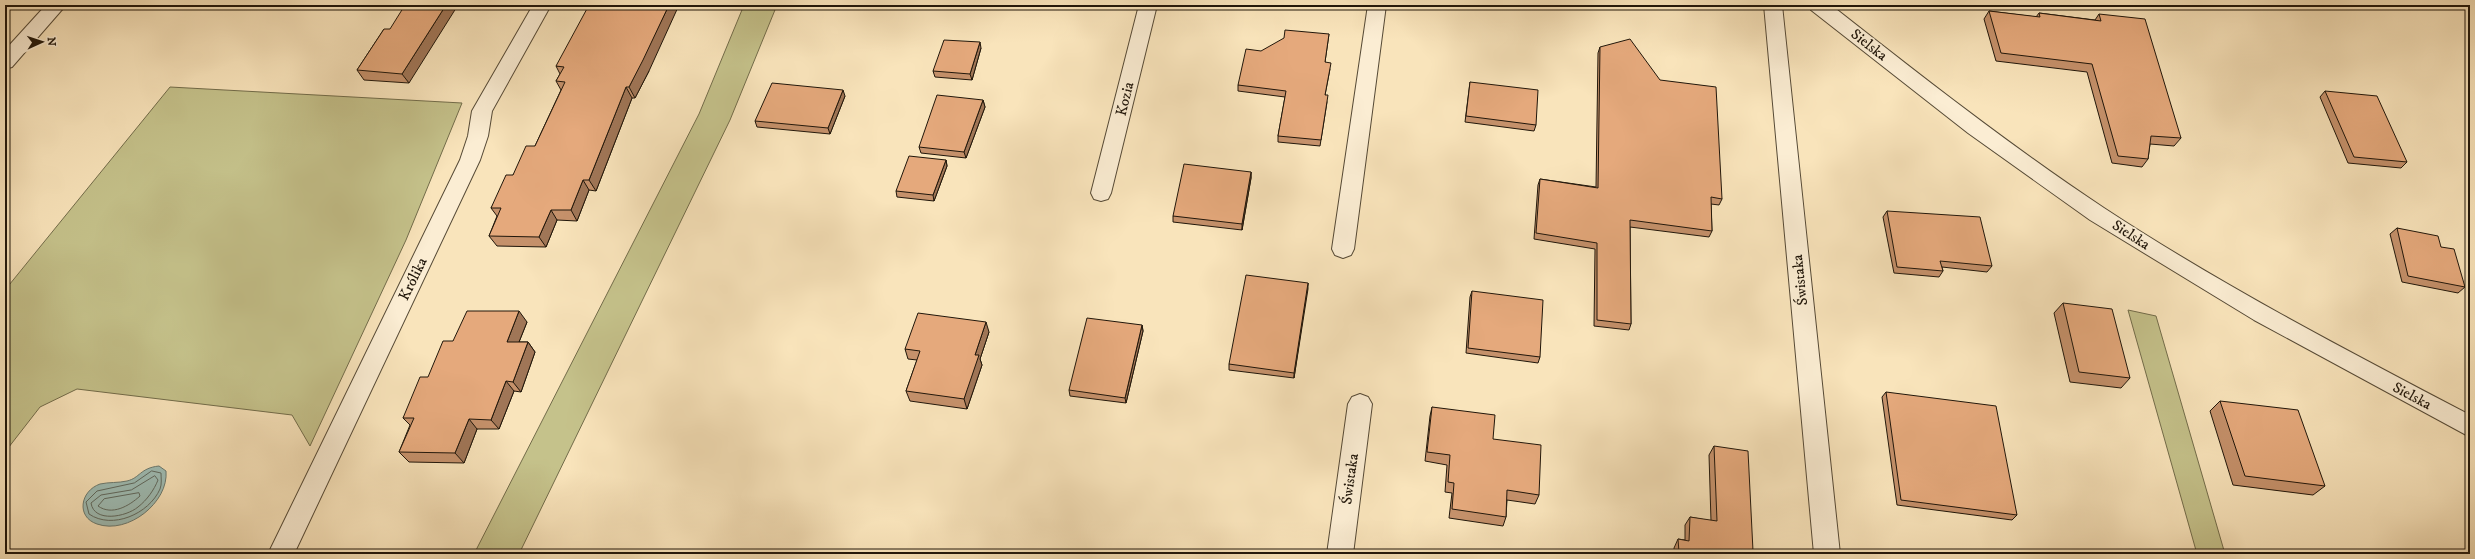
<svg xmlns="http://www.w3.org/2000/svg" width="2475" height="559" font-family="'IM FELL DW Pica',serif">
	<style>
		.green { fill: #c5c28b; stroke: #726c4a }
		.water { fill: #9fbeb6; stroke: #6c7b71 }
		.lines { fill: none; stroke-linecap: round; stroke-linejoin: round }
		.shore { stroke: #606a60; stroke-width: 1 }
		.minor-casing { stroke: #564a36; stroke-width: 2 }
		.minor { fill: #fbedd3; fill-rule: evenodd }
		.wall { fill: #c5916b; stroke: #20160a }
		.shaded-wall { fill: #a07657; stroke: #20160a }
		.building { fill: #e5a97c; stroke: #20160a }
		.labels { text-anchor: middle; dominant-baseline: central; stroke-width: 3.5; stroke-linejoin: round; paint-order: stroke }
		.street-label { font-size: 15px; fill: #20160a; stroke: #fbedd3 }
	</style>
	<rect width="100%" height="100%" fill="#f9e4bb"/>
	<filter id="stains"><feTurbulence type="fractalNoise" baseFrequency=".005" numOctaves="4"/><feColorMatrix values="0 0 0 0 .2 0 0 0 0 .09 0 0 0 0 .02 0 0 0 .5 -.17"/></filter>
	<radialGradient id="worn" r=".72"><stop offset=".6" stop-color="#630" stop-opacity="0"/><stop offset="1" stop-color="#630" stop-opacity=".3"/></radialGradient>
	<path class="green" d="M744,5h33l-47,115 -211,434h-45l225,-440z
		M170,87l292,16 -56,137 -96,206 -18,-31 -215,-26 -37,18 -35,45v-162z
		M2128,310l28,6 69,238h-28z"/>
	<path class="water" d="M159,466l7,5c3,31 -38,64 -69,53 -21,-7 -17,-33 3,-40 9,-2 18,-1 27,-3 13,-3 13,-13 32,-15z"/>
	<g class="lines">
		<path class="shore" d="M152,471l9,2c0,5 1,11 -1,16 -11,25 -48,41 -71,25l-3,-12 11,-11 37,-8z
			M155,476l3,4c-4,10 -11,20 -20,27 -12,10 -44,16 -47,-4l10,-8 30,-5z
			M139,493l1,3c-11,10 -28,20 -42,10l6,-7z"/>
		<g class="minor-casing">
			<path id="minor" d="M46,5h20l-54,62 -7,2v-19z
				M533,5h18l-59,106 -4,25 -8,24 -186,394h-26l192,-394 8,-24 4,-25z
				M1139,5h18l-46,188 -3,6 -7,2 -7,-2 -3,-6z
				M1368,5h18l-32,244 -3,6 -8,3 -8,-3 -3,-6z
				M1764,5h18l58,549h-26z
				M1809,5h22c89,70 178,140 273,203 117,77 242,142 366,207v22l-216,-117 -164,-100 -122,-87 -157,-123z
				M1360,394l8,3 4,7 -19,150h-26l21,-150 4,-7z"/>
		</g>
		<use href="#minor" class="minor"/>
	</g>
	<path class="wall" d="M1989,11l47,6 3,-4 56,7 4,-6 82,124 -7,8 -24,-2 -2,15 -6,8 -30,-4 -25,-91 -91,-11 -12,-42z
		M384,29l25,54 -45,-3 -7,-10z
		M1329,34l-4,28 5,7 -5,26 2,7 -7,44 -42,-4v-6l7,-39 -47,-6v-6z
		M1600,47l122,152 -3,6 -8,-1 1,27 -3,6 -79,-10 1,97 -2,6 -35,-4 1,-77 -61,-10 4,-54 2,-6 56,8 2,-134z
		M981,48l-9,32 -37,-3 -2,-6z
		M556,66l93,5 -14,27h-3l-36,93 -7,-1 -12,31 -20,-1 -11,27 -49,-1 -8,-10 8,-20 -6,-8 22,-33 22,-29 26,-56 -5,-9 4,-7z
		M1470,82l66,43 -2,6 -69,-9z
		M2325,91l82,71 -6,6 -53,-5 -28,-66z
		M845,96l-15,38 -73,-7 -2,-6z
		M983,100l2,7 -19,51 -45,-5 -2,-6z
		M946,160l1,6 -13,35 -37,-4 -1,-6z
		M1251,172v6l-9,52 -69,-8v-6z
		M1887,211l105,55 -5,6 -45,-5 1,4 -4,6 -45,-4 -11,-56z
		M2397,228l44,19 24,40 -7,6 -56,-11 -12,-48z
		M1308,283l-14,95 -65,-8v-6z
		M1472,291l68,66 -2,6 -72,-10 4,-56z
		M2063,303l67,75 -9,10 -51,-6 -16,-69z
		M527,322l-8,20h9l7,10 -14,40 -7,-1 -15,38h-22l-13,34 -55,-1 -10,-10 11,-27 -7,-7 50,-77z
		M1142,325l1,6 -17,72 -56,-7 -1,-6z
		M989,332l-9,27 2,6 -15,44 -57,-8 -4,-10 11,-31 -9,-1 -3,-10z
		M1886,392l131,123 -5,5 -115,-15 -15,-108z
		M2220,401l105,85 -12,9 -80,-10 -23,-74z
		M1432,407l61,32 46,56 -4,9 -28,-4 -1,17 -3,9 -54,-8 3,-25 -7,-1 2,-27 -22,-4 5,-45z
		M1714,446l39,105 11,3h-90v-6l4,-9 7,1v-15l5,-8 21,4 -2,-66z"/>
	<path class="shaded-wall" d="M446,5h12l-49,78 -7,-9z
		M669,5h10l-30,66 -14,27 -6,-11z
		M980,42l1,6 -9,32 -2,-6z
		M626,87l6,11 -36,93 -7,-11z
		M843,90l2,6 -15,38 -2,-6z
		M983,100l2,7 -19,51 -2,-6z
		M946,160l1,6 -13,35 -1,-6z
		M1251,172v6l-9,52v-6z
		M583,180l6,10 -12,31 -6,-11z
		M551,210l6,10 -11,27 -7,-10z
		M1308,283v6l-14,89v-5z
		M519,311l8,11 -12,30 -8,-10z
		M986,322l3,10 -9,27 2,6 -15,44 -3,-10 11,-44z
		M1142,325l1,6 -17,72 -1,-5z
		M528,342l7,10 -14,40 -8,-10z
		M506,381l8,10 -15,38 -8,-9z
		M469,419l8,10 -13,34 -9,-10z"/>
	<path class="building" d="M405,5h41l-44,69 -45,-4 27,-41h6z
		M589,5h80l-26,55 -14,27h-3l-37,93h-6l-12,30h-20l-12,27 -50,-1 12,-28h-10l15,-33h7l13,-29h9l30,-64 -9,-1 8,-14 -8,-1z
		M1989,11l51,6 -1,-4 62,8 -2,-7 46,5 36,119 -30,-2 -3,23 -30,-3 -26,-92 -91,-11z
		M1285,30l44,4 -4,28 6,1 -6,32h3l-7,45 -43,-4 8,-45 -48,-6 8,-36 15,2 23,-13z
		M1630,39l30,41 56,7 6,112 -11,-2 1,34 -82,-11 1,104 -34,-4v-77l-61,-10 4,-54 58,9 2,-141z
		M944,40l36,2 -10,32 -37,-3z
		M1470,82l68,8 -2,35 -70,-9z
		M772,83l71,7 -15,38 -73,-7z
		M2325,91l52,5 30,66 -53,-5z
		M937,95l46,5 -19,52 -45,-5z
		M909,156l37,4 -13,35 -37,-4z
		M1184,164l67,8 -9,52 -69,-8z
		M1887,211l93,6 12,49 -52,-5 3,10 -46,-4z
		M2397,228l41,8 3,11 13,2 11,38 -57,-11z
		M1246,275l62,8 -14,90 -65,-9z
		M1472,291l71,9 -3,57 -72,-9z
		M2063,303l49,6 18,69 -51,-6z
		M467,311h52l-12,31h21l-15,40 -7,-1 -15,39 -22,-1 -14,34 -56,-1 15,-34h-11l17,-41h8l15,-36h10z
		M918,313l68,9 -11,33h4l-15,44 -58,-8 14,-40 -15,-2z
		M1087,318l55,7 -17,73 -56,-8z
		M1886,392l110,14 21,109 -116,-15z
		M2220,401l78,9 27,76 -80,-10z
		M1432,407l63,8 -2,24 48,6 -2,50 -32,-5 -1,27 -54,-8 2,-26 -6,-1 2,-27 -23,-3z
		M1714,446l34,5 5,100 11,2v1h-87l2,-2 -1,-13 11,2 1,-24 27,4z"/>
	<g class="labels">
		<g class="street-label">
			<text transform="translate(1869 45) rotate(38)">Sielska</text>
			<text transform="translate(1125 99) rotate(-76)">Kozia</text>
			<text transform="translate(2131 235) rotate(33)">Sielska</text>
			<text transform="translate(413 279) rotate(-64)">Królika</text>
			<text transform="translate(1800 280) rotate(-96)">Świstaka</text>
			<text transform="translate(2412 396) rotate(28)">Sielska</text>
			<text transform="translate(1350 479) rotate(-82)">Świstaka</text>
		</g>
	</g>
	<rect width="2475" height="559" fill="none" stroke="#f9e4bb" stroke-width="20"/>
	<rect x="6" y="6" width="2463" height="547" fill="none" stroke="#20160a" stroke-width="2"/>
	<rect x="10" y="10" width="2455" height="539" fill="none" stroke="#20160a"/>
	<g transform="translate(42 42) rotate(87)" stroke="#fbedd3" stroke-width="3" paint-order="stroke">
	<path d="M0-3L7 15L0 10L-7 15Z" fill="#20160a"/>
	<text y="-6" font-size="11" font-weight="bold" text-anchor="middle" fill="#20160a">N</text>
	</g>
	<rect width="100%" height="100%" filter="url(#stains)"/>
	<rect width="100%" height="100%" fill="url(#worn)"/>
</svg>
